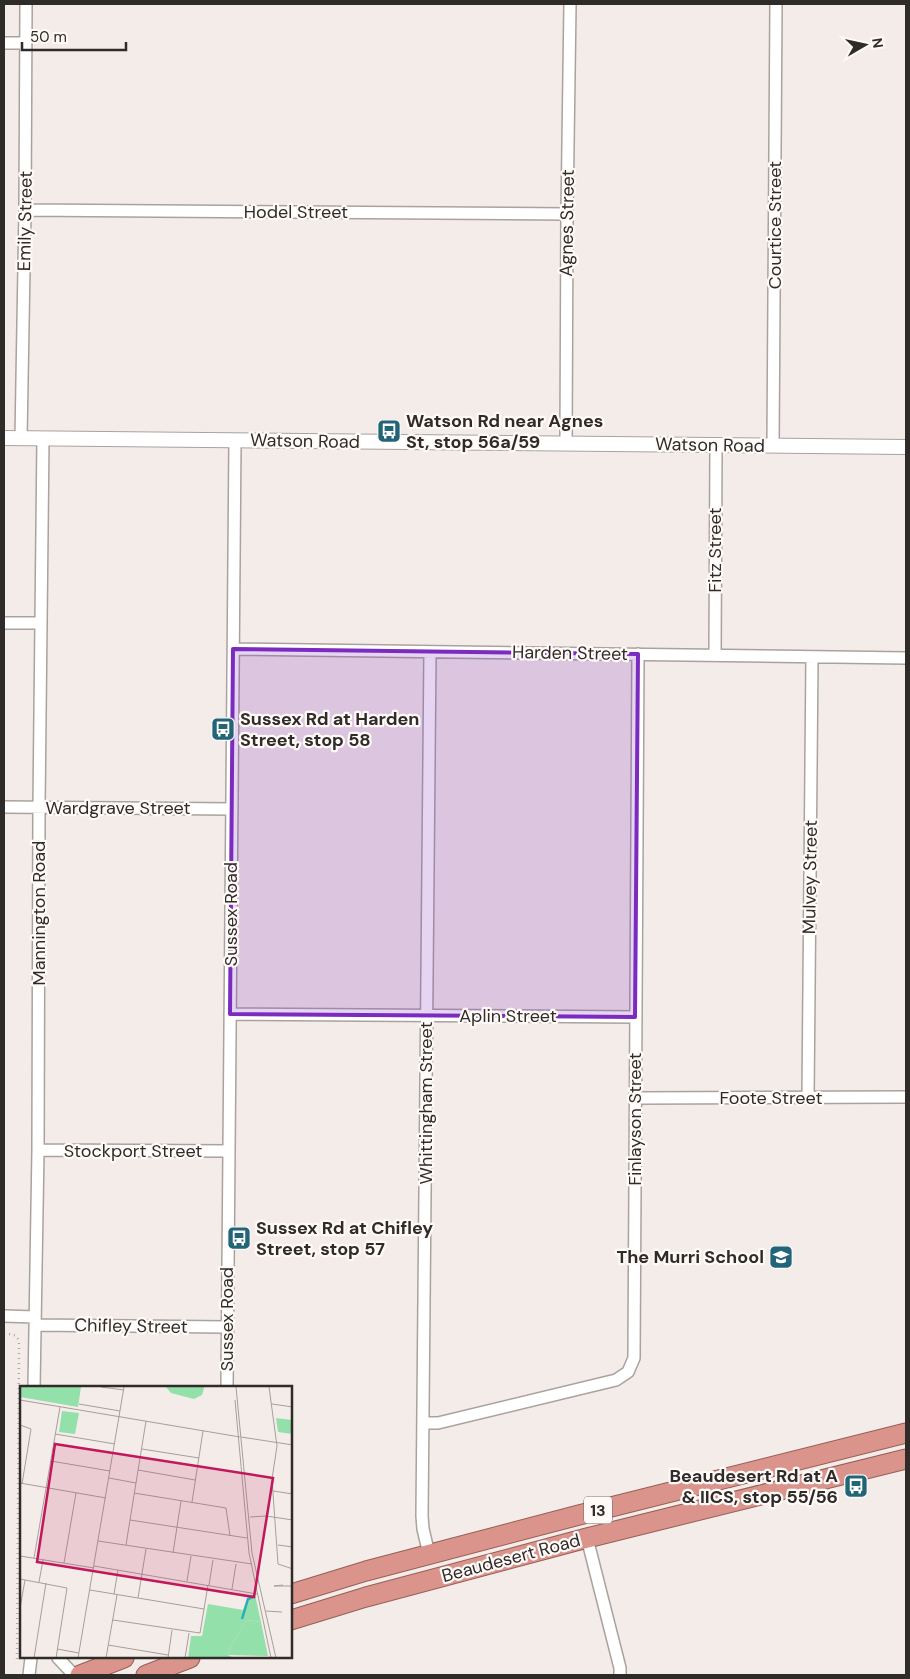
<svg xmlns="http://www.w3.org/2000/svg" width="910" height="1679" font-family="'DM Sans',sans-serif">
	<style>
		.lines { fill: none; stroke-linecap: round; stroke-linejoin: round }
		.minor-casing { stroke: #a9a29e; stroke-width: 14 }
		.tertiary-casing { stroke: #a9a29e; stroke-width: 16 }
		.trunk-casing { stroke: #975e56; stroke-width: 21 }
		.path { stroke: #b0aaa7; stroke-width: 2.5; stroke-dasharray: 1 4; stroke-linecap: butt }
		.minor { stroke: #fff; stroke-width: 11 }
		.tertiary { stroke: #fff; stroke-width: 14 }
		.trunk { stroke: #da948c; stroke-width: 19 }
		.marked { fill: #7b2cbf; fill-opacity: 0.2; stroke: #7b2cbf; stroke-width: 4; stroke-linejoin: round }
		.labels { text-anchor: middle; dominant-baseline: central; stroke-width: 4.5; stroke-linejoin: round; paint-order: stroke }
		.shield { fill: #fffaf8; stroke: #6d6967; stroke-width: 1 }
		.shield-label { font-size: 16px; font-weight: bold; fill: #2e2b29 }
		.street-label { font-size: 18px; fill: #2e2b29; stroke: #fffaf8 }
		.poi-label { font-size: 18px; font-weight: bold; fill: #2e2b29; stroke: #fffaf8; text-anchor: start }
		.inset-river { fill: none; stroke: #28adbd; stroke-width: 2.5 }
		.inset-road { fill: none; stroke: #a59f9c; stroke-width: 1 }
		.view { fill: #c2185b; fill-opacity: 0.15; stroke: #c2185b; stroke-width: 2.5 }
		.inset-edge { fill: none; stroke: #2e2b29; stroke-width: 2.5 }
	</style>
	<rect width="100%" height="100%" fill="#f4ece8"/>
	<g class="lines">
		<g class="minor-casing">
			<path id="minor" d="M4,43h22
				M25,210l542,4
				M21,438l4,-228 1,-206
				M566,443l1,-229 3,-210
				M773,445l3,-441
				M4,623h37
				M233,649l673,9
				M715,655l1,-210
				M4,807l228,2
				M230,1014l405,3
				M808,1097l4,-440
				M636,1098l270,-1
				M38,1150l191,1
				M4,1316l31,1
				M35,1325l192,2
				M34,1388l4,-238 1,-343 4,-369
				M227,1388l8,-948
				M424,1423h14l178,-43 12,-8 6,-14 4,-704
				M587,1538l33,130v7
				M429,1554l-6,-25 -1,-13 8,-864
				M58,1658l16,17
				M29,1675l2,-17"/>
		</g>
		<g class="tertiary-casing">
			<path id="tertiary" d="M4,438l902,9"/>
		</g>
		<g class="trunk-casing">
			<path id="trunk" d="M291,1594l75,-23 213,-56 327,-82
				M291,1620l75,-23 221,-59 319,-79
				M80,1675l44,-17
				M146,1675l44,-17"/>
		</g>
		<path class="path" d="M4,1334c8,0 12,0 15,7l-2,320"/>
		<use href="#minor" class="minor"/>
		<use href="#tertiary" class="tertiary"/>
		<use href="#trunk" class="trunk"/>
	</g>
	<path class="marked" d="M233,649l405,5 -3,363 -405,-3z"/>
	<defs>
		<g id="bus-square" transform="scale(1.25)"><rect x="-9" y="-9" width="18" height="18" rx="4" fill="#226478" stroke="#fffaf8"/><path d="M-5-6H5V4H4V6H2V4H-2V6H-4V4H-5ZM-3.5-4V0h7V-4ZM-3.5 1.2v1.5H-2V1.2ZM2 1.2v1.5H3.5V1.2Z" fill="#fff"/></g>
		<g id="school-square" transform="scale(1.25)"><rect x="-9" y="-9" width="18" height="18" rx="4" fill="#226478" stroke="#fffaf8"/><path d="M0-5L7-2L0 1L-7-2ZM-4 1L0 2.5L4 1V4Q0 6-4 4Z" fill="#fff"/></g>
	</defs>
	<g fill-rule="evenodd">
		<use href="#bus-square" x="389" y="431"/>
		<use href="#bus-square" x="223" y="729"/>
		<use href="#bus-square" x="239" y="1238"/>
		<use href="#school-square" x="781" y="1257"/>
		<use href="#bus-square" x="856" y="1486"/>
	</g>
	<g class="labels">
		<rect class="shield" x="584" y="1496.5" width="28" height="27" rx="4"/>
		<g class="shield-label">
			<text x="598" y="1510">13</text>
		</g>
		<g class="street-label">
			<text x="296" y="212">Hodel Street</text>
			<text transform="translate(25 221) rotate(-89)">Emily Street</text>
			<text transform="translate(567 223) rotate(-89)">Agnes Street</text>
			<text transform="translate(775 225) rotate(-90)">Courtice Street</text>
			<text transform="translate(305 441) rotate(1)">Watson Road</text>
			<text transform="translate(710 445) rotate(1)">Watson Road</text>
			<text transform="translate(715 550) rotate(-90)">Fitz Street</text>
			<text transform="translate(570 653) rotate(1)">Harden Street</text>
			<text x="118" y="808">Wardgrave Street</text>
			<text transform="translate(810 877) rotate(-89)">Mulvey Street</text>
			<text transform="translate(39 913) rotate(-90)">Mannington Road</text>
			<text transform="translate(231 914) rotate(-90)">Sussex Road</text>
			<text x="508" y="1016">Aplin Street</text>
			<text x="771" y="1098">Foote Street</text>
			<text transform="translate(426 1103) rotate(-90)">Whittingham Street</text>
			<text transform="translate(635 1119) rotate(-90)">Finlayson Street</text>
			<text x="133" y="1151">Stockport Street</text>
			<text transform="translate(227 1319) rotate(-90)">Sussex Road</text>
			<text transform="translate(131 1326) rotate(1)">Chifley Street</text>
			<text transform="translate(511 1558) rotate(-15)">Beaudesert Road</text>
		</g>
		<g class="poi-label">
			<text x="406" y="421">Watson Rd near Agnes<tspan x="406" dy="21">St, stop 56a/59</tspan></text>
			<text x="240" y="719">Sussex Rd at Harden<tspan x="240" dy="21">Street, stop 58</tspan></text>
			<text x="256" y="1228">Sussex Rd at Chifley<tspan x="256" dy="21">Street, stop 57</tspan></text>
			<text x="764" y="1257" text-anchor="end">The Murri School</text>
			<text x="838" y="1476" text-anchor="end">Beaudesert Rd at A<tspan x="838" dy="21">&amp; IICS, stop 55/56</tspan></text>
		</g>
	</g>
	<g transform="translate(20 1386)">
		<rect width="272" height="272" fill="#f4ece8"/>
		<path d="M146,1h38v1l-2,7 -8,4 -23,-6zM256,32l16,2v14l-14,-2zM227,234l14,2 7,34 -40,-1 2,-8z" fill="#94e0ab"/>
		<path d="M0,1h61l-3,20 -58,-10zM42,25l17,2 -4,21 -16,-2zM229,209h6l6,27 -14,-2 -17,27 -2,8 6,3h-46l3,-22h11l6,-32 35,6z" fill="#94e0ab"/>
		<path class="inset-river" d="M222,233l6,-20 7,-3"/>
		<path class="inset-road" d="M81,1l23,3M216,1l16,166 24,105M249,1l8,59 -5,33 6,85 15,5M0,14l220,37M215,14l14,153 22,105M59,18l41,7M252,18l21,3M0,39l11,4 -9,55M35,48l60,10M221,51l52,8M122,63l57,9M31,75l59,10M118,84l57,10M89,92l27,5M0,97l86,15M253,105l20,3M114,107l92,15 4,28M172,116l11,-71M230,131l16,-1 27,4M110,134l117,18M78,155l154,23M106,159l20,-124M258,159l15,2M153,167l8,-52M0,170l74,12M14,172l26,-151M44,177l12,-70M74,180l163,28M0,193l47,9 -11,70M167,195l4,-25M19,196l4,-22M189,199l4,-25M263,199l-9,1h19M212,203l4,-25M70,204l114,19M94,208l4,-24M118,212l8,-49M0,222l5,-28M246,225l16,1M93,234l87,13 8,-48M88,259l60,10M37,263l22,4M14,272l12,-75M58,272l46,-271M86,272l11,-63M148,272l4,-28M165,272l4,-25"/>
		<path class="view" d="M35,58l218,34 -19,119 -217,-35z"/>
		<rect width="272" height="272" class="inset-edge"/>
	</g>
	<rect width="910" height="1679" fill="none" stroke="#2e2b29" stroke-width="10"/>
	<g transform="translate(865 45) rotate(81)" stroke="#fffaf8" stroke-width="4" paint-order="stroke">
	<path d="M0-4L9 19L0 12L-9 19Z" fill="#2e2b29"/>
	<text y="-8" font-size="14" font-weight="bold" text-anchor="middle" fill="#2e2b29">N</text>
	</g>
	<path d="M22 42v8h104v-8" fill="none" stroke="#2e2b29" stroke-width="2.5"/>
	<text x="30" y="42" font-size="15" fill="#2e2b29" stroke="#fffaf8" stroke-width="4" paint-order="stroke">50 m</text>
</svg>
